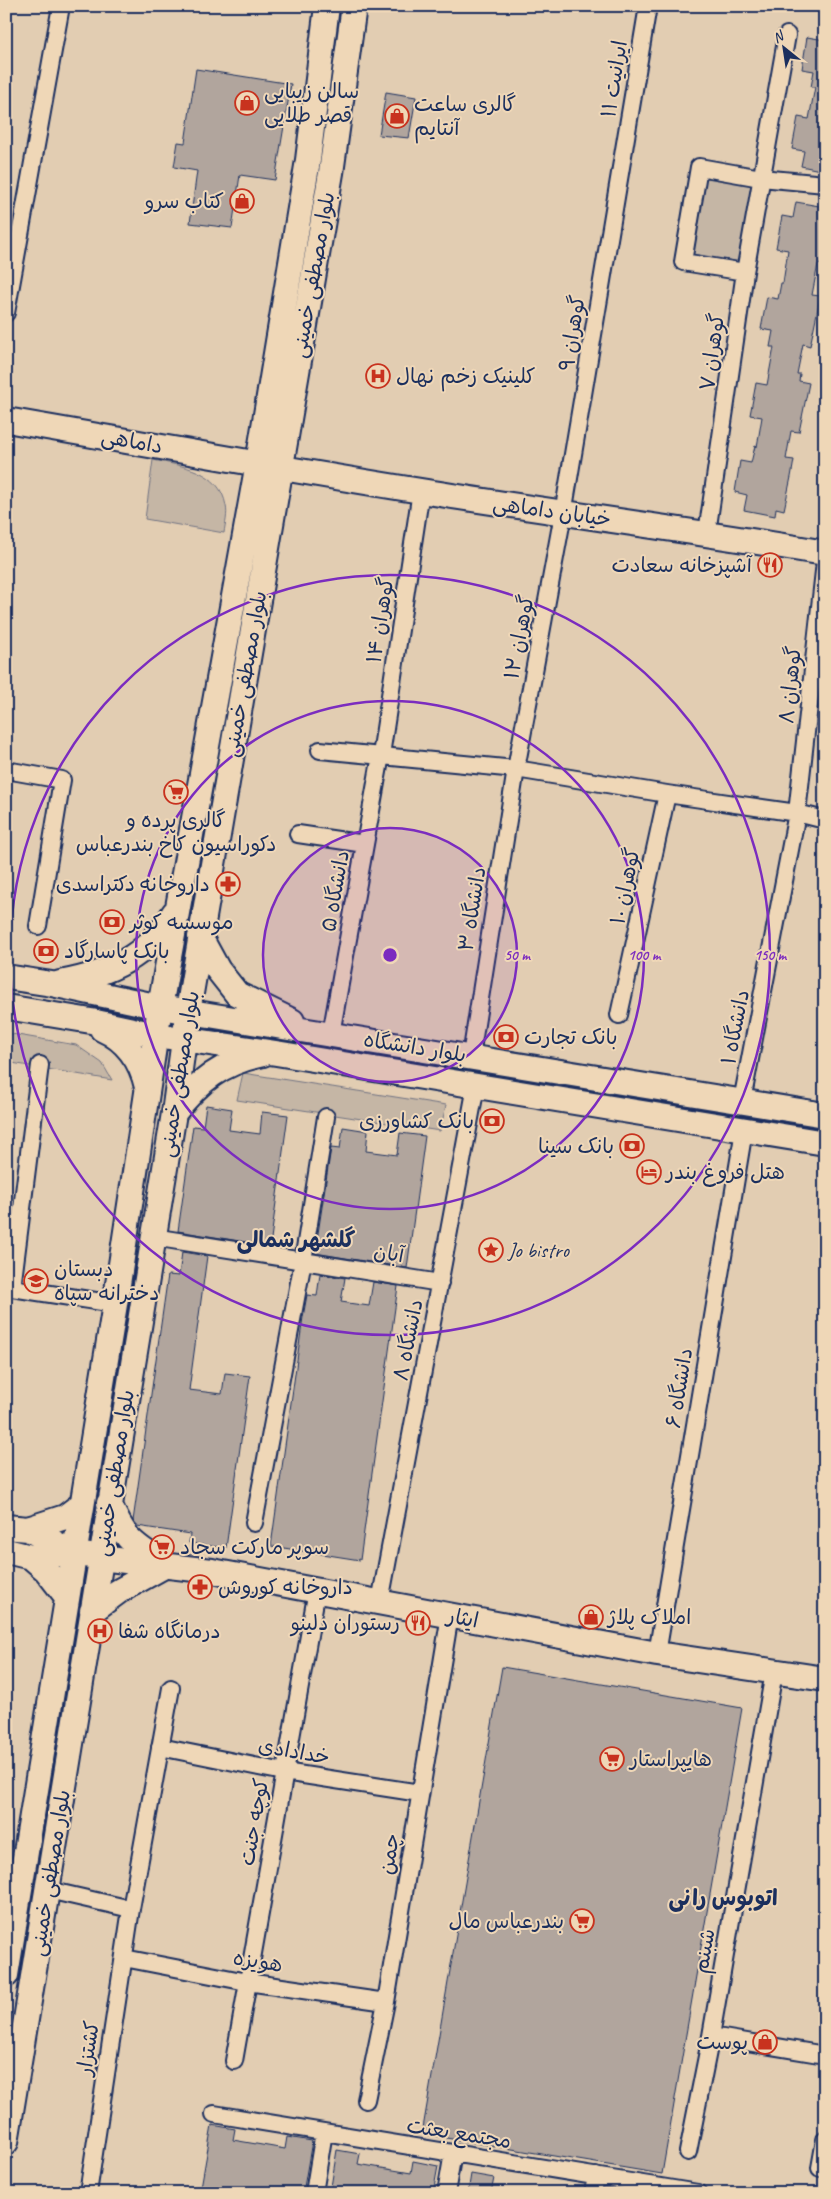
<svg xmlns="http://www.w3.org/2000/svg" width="831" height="2199" font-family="Caveat,'Playpen Sans Arabic',sans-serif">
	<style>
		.green { fill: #c5b6a5; stroke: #707282 }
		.building { fill: #b1a59d; stroke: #1b2f5e }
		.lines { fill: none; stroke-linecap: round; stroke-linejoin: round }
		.street-casing { stroke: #1b2f5e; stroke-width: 20 }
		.secondary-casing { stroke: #1b2f5e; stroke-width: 28 }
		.street { stroke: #efd7b7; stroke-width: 16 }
		.secondary { stroke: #efd7b7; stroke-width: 24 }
		.ring { fill: none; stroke: #7b2cbf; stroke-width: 2.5 }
		.labels { text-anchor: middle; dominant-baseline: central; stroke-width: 4; stroke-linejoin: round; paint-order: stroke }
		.street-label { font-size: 21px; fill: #1b2f5e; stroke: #efd7b7 }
		.poi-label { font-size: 21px; fill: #1b2f5e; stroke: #efd7b7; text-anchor: start }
		.neighbourhood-label { font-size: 22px; font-weight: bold; fill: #1b2f5e; stroke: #efd7b7 }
		.centre { fill: #7b2cbf; stroke: #efd7b7; stroke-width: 2.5 }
		.ring-label { font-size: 15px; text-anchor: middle; font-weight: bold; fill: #7b2cbf; stroke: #efd7b7; stroke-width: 4; stroke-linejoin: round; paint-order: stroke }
	</style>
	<rect width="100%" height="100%" fill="#e2cdb2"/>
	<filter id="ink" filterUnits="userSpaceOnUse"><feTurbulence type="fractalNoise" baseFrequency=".02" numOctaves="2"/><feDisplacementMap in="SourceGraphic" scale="10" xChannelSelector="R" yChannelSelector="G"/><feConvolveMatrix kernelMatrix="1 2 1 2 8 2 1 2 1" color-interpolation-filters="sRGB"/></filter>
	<g filter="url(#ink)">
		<path class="green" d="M704,175l50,8 -14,82 -50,-8z
			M153,460c29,6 67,10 73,46 2,8 -1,18 -2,27l-79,-14z
			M6,1033l70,12 26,18 10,17 -106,-18z
			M243,1073l203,32 -6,26 -203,-31z"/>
		<path class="building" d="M807,37l18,3v131l-24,-5 3,-15 -12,-2 6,-32 11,2 6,-32h-4l3,-16 -12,-2z
			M196,69l95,15 -16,96 -35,-5 -8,53 -42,-5 7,-52 -23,-4 4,-25 7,1z
			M386,92l30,5 -7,41 -30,-3z
			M796,202l29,5v58l-7,-1 -6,31 8,1 -3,17 -7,33 -7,-2 -6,30h3l-1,7 10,2 -10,49 -8,-1 -5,28 8,1 -3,17 -7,33 -8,-2 -1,8 -31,-6 3,-15 -12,-3 5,-31 11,2 4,-17 2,1 5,-30 -12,-2 6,-32 11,2 7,-38h-4l3,-16 -12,-2 6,-32 11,2 3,-16h2l5,-33 -12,-2 6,-32 11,2z
			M206,1105l26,4 -3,21 31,4 2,-22 26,3 -18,131 -92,-15 15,-105 10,1z
			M343,1127l25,4 -2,20 31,4 3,-22 25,3 -18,132 -92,-15 16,-105 9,1z
			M182,1252l25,4 -18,134 33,4 3,-21 25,3 -24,172 -37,-5 1,-9 -53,-8 -4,-5 35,-246 11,1z
			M320,1274l25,4 -4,24 28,4 4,-24 25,4 -38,274 -89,-14 32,-229 4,-22 10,1z
			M502,1667l240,41 -80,466 -240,-40z
			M212,2125l23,4 -2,11 52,9 2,-12 25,4 -9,52h-103z
			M337,2150l23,4 -2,10 53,9 2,-12 25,5 -5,27h-103z
			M471,2174l23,4 -3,15h-23z"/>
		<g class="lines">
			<g class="street-casing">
				<path id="street" d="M745,272l-62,-10 16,-95 62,11 64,6
					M6,313l55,-307
					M707,533l38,-261 42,-237
					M320,750l196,19 151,25 130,19 28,7
					M6,770l56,10 -24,146
					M298,834l67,10
					M619,1015l48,-221
					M331,1034l50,-279 40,-264
					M471,1056l45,-287 47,-255 85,-508
					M40,1065l-28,223 103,16
					M742,1101l55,-288 28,-251
					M153,1237l287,46
					M254,1523l49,-262 23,-144
					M380,1602l96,-516
					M657,1654l87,-524
					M160,1747l124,25 136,21
					M48,1890l83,19
					M124,1958l123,24 139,20
					M711,2036l114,19
					M234,2061l83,-471
					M366,2100l20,-98 64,-387
					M214,2114l484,79
					M688,2152l23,-116 63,-364
					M820,2168l5,-28
					M88,2193l43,-284 40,-221
					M314,2193l10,-61
					M446,2193l7,-40
					M593,2193l3,-17"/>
			</g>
			<g class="secondary-casing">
				<path id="secondary" d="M6,420c139,24 277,49 415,71 135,22 270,39 404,62
					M200,937l18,33 19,24 55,27
					M6,977l46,7 108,23 665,108
					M60,983c49,-9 87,-26 114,-70
					M6,1007l85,14 65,14 120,18 549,90
					M102,1029c25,11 39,32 45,58
					M174,1113c26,-33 47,-50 89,-59
					M109,1503c14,33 21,40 52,59
					M6,1527l22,2 46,24 26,5 112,13 445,83 168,25
					M28,1529l37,-12 17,-13
					M6,1551l25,6 43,-4
					M31,1557l15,13 21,27
					M92,1611l27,-20 47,-26
					M6,1975l109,-671 45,-297 98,-544 50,-303 19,-154
					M6,2142l168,-1029 14,-102 143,-838 23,-167"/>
			</g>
			<use href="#street" class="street"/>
			<use href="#secondary" class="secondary"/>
		</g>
	</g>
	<circle cx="390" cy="955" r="127" fill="#7b2cbf" fill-opacity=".12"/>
	<g class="ring">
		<circle cx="390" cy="955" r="127"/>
		<circle cx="390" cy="955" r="254"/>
		<circle cx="390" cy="955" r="380"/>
	</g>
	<defs>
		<g id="shop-ring" transform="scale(1.25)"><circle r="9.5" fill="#efd7b7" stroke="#c8321e" stroke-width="1.5"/><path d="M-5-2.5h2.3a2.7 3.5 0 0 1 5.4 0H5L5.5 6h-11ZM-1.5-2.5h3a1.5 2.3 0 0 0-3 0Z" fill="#c8321e"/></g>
		<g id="hospital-ring" transform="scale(1.25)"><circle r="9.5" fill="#efd7b7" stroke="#c8321e" stroke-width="1.5"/><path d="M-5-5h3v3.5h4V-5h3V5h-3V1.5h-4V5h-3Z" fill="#c8321e"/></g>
		<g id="restaurant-ring" transform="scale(1.25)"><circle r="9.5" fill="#efd7b7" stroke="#c8321e" stroke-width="1.5"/><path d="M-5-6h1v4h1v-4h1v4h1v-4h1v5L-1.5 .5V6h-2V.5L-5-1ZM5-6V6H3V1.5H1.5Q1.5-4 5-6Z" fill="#c8321e"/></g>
		<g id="supermarket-ring" transform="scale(1.25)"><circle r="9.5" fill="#efd7b7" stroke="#c8321e" stroke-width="1.5"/><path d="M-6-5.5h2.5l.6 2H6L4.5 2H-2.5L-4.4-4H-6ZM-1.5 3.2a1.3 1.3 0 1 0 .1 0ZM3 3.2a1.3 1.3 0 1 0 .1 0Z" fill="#c8321e"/></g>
		<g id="pharmacy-ring" transform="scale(1.25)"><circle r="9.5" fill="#efd7b7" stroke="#c8321e" stroke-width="1.5"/><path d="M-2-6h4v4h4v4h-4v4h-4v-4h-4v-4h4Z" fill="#c8321e"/></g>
		<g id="bank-ring" transform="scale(1.25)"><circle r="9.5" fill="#efd7b7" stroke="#c8321e" stroke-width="1.5"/><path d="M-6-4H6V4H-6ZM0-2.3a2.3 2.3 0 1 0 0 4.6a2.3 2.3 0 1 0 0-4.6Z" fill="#c8321e"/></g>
		<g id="hotel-ring" transform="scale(1.25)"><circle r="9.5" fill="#efd7b7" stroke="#c8321e" stroke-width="1.5"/><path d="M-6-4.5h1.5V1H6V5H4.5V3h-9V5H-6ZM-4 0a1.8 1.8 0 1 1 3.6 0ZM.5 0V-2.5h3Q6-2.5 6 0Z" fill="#c8321e"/></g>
		<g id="sight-ring" transform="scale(1.25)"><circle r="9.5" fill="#efd7b7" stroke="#c8321e" stroke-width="1.5"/><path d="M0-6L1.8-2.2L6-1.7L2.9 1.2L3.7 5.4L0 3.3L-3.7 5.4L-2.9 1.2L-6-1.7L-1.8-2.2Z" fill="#c8321e"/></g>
		<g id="school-ring" transform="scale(1.25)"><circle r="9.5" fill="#efd7b7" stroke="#c8321e" stroke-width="1.5"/><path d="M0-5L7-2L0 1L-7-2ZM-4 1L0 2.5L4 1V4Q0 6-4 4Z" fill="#c8321e"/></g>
	</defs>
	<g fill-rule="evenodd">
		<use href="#shop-ring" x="247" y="103"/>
		<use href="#shop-ring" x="397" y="116"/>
		<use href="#shop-ring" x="242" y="201"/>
		<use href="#hospital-ring" x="378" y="376"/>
		<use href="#restaurant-ring" x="770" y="565"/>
		<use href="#supermarket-ring" x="176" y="792"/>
		<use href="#pharmacy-ring" x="228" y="884"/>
		<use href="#bank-ring" x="112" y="922"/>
		<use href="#bank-ring" x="46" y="951"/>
		<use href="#bank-ring" x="506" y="1037"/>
		<use href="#bank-ring" x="492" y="1121"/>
		<use href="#bank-ring" x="632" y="1146"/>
		<use href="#hotel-ring" x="649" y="1172"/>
		<use href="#sight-ring" x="491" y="1250"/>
		<use href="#school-ring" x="36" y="1281"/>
		<use href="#supermarket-ring" x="162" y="1547"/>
		<use href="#pharmacy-ring" x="200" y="1587"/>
		<use href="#shop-ring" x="591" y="1617"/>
		<use href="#restaurant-ring" x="418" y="1623"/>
		<use href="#hospital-ring" x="100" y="1631"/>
		<use href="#supermarket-ring" x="612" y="1759"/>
		<use href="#supermarket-ring" x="582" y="1921"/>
		<use href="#shop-ring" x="765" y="2042"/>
	</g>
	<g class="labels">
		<g class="street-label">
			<text transform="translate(614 79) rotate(-81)">ایرانیت ۱۱</text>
			<text transform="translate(313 275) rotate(-80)">بلوار مصطفی خمینی</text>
			<text transform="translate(572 333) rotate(-81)">گوهران ۹</text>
			<text transform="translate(712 352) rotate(-82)">گوهران ۷</text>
			<text transform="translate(132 441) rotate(10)">داماهی</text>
			<text transform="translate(552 511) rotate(8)">خیابان داماهی</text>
			<text transform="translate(380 620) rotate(-81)">گوهران ۱۴</text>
			<text transform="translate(519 637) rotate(-79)">گوهران ۱۲</text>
			<text transform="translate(245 674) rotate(-80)">بلوار مصطفی خمینی</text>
			<text transform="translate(790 685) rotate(-84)">گوهران ۸</text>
			<text transform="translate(625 886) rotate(-78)">گوهران ۱۰</text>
			<text transform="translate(335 891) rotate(-80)">دانشگاه ۵</text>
			<text transform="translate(472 909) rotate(-81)">دانشگاه ۳</text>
			<text transform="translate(735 1027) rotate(-79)">دانشگاه ۱</text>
			<text transform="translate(415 1047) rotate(9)">بلوار دانشگاه</text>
			<text transform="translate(179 1074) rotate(-81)">بلوار مصطفی خمینی</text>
			<text transform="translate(389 1253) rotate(9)">آبان</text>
			<text transform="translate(408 1340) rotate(-79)">دانشگاه ۸</text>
			<text transform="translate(679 1388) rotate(-81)">دانشگاه ۶</text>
			<text transform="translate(114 1473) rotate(-81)">بلوار مصطفی خمینی</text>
			<text transform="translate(463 1618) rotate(11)">ایثار</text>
			<text transform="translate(294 1751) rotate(10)">خدادادی</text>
			<text transform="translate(254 1822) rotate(-80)">کوچه جنت</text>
			<text transform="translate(389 1854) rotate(-81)">چمن</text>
			<text transform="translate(50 1873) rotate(-81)">بلوار مصطفی خمینی</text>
			<text transform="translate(704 1951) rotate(-80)">شبنم</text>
			<text transform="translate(258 1961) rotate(9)">هویزه</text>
			<text transform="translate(88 2048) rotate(-81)">کشتزار</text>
			<text transform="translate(459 2133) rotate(9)">مجتمع بعثت</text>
		</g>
		<g class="poi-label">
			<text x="264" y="91">سالن زیبایی<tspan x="264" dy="24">قصر طلایی</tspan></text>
			<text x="414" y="104">گالری ساعت<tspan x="414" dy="24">آنتایم</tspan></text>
			<text x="224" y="201" text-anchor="end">کتاب سرو</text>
			<text x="396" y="376">کلینیک زخم نهال</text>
			<text x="752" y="565" text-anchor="end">آشپزخانه سعادت</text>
			<text x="176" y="820" text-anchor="middle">گالری پرده و<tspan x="176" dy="24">دکوراسیون کاخ بندرعباس</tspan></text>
			<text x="210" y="884" text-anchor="end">داروخانه دکتراسدی</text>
			<text x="130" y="922">موسسه کوثر</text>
			<text x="64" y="951">بانک پاسارگاد</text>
			<text x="524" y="1037">بانک تجارت</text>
			<text x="474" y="1121" text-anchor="end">بانک کشاورزی</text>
			<text x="614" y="1146" text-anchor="end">بانک سینا</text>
			<text x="666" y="1172">هتل فروغ بندر</text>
			<text x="508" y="1250">Jo bistro</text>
			<text x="54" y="1269">دبستان<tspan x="54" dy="24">دخترانه سپاه</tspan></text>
			<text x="180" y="1547">سوپر مارکت سجاد</text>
			<text x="218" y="1587">داروخانه کوروش</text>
			<text x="608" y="1617">املاک پلاژ</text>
			<text x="400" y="1623" text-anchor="end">رستوران دلینو</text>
			<text x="118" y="1631">درمانگاه شفا</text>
			<text x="630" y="1759">هایپراستار</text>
			<text x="564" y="1921" text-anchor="end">بندرعباس مال</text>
			<text x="748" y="2042" text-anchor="end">پوست</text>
		</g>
		<g class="neighbourhood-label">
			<text x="296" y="1240">گلشهر شمالی</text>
			<text x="723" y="1898">اتوبوس رانی</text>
		</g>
	</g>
	<circle cx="390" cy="955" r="8" class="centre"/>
	<g class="ring-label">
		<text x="517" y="960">50 m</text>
		<text x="644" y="960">100 m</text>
		<text x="770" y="960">150 m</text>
	</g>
	<rect width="831" height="2199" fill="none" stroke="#efd7b7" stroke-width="25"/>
	<rect x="12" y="12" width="806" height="2174" fill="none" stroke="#1b2f5e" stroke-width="2" filter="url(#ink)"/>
	<g transform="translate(784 48) rotate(330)" stroke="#efd7b7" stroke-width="4" paint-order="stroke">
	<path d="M0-4L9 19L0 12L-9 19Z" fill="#1b2f5e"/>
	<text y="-8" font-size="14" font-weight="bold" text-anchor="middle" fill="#1b2f5e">N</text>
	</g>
</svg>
